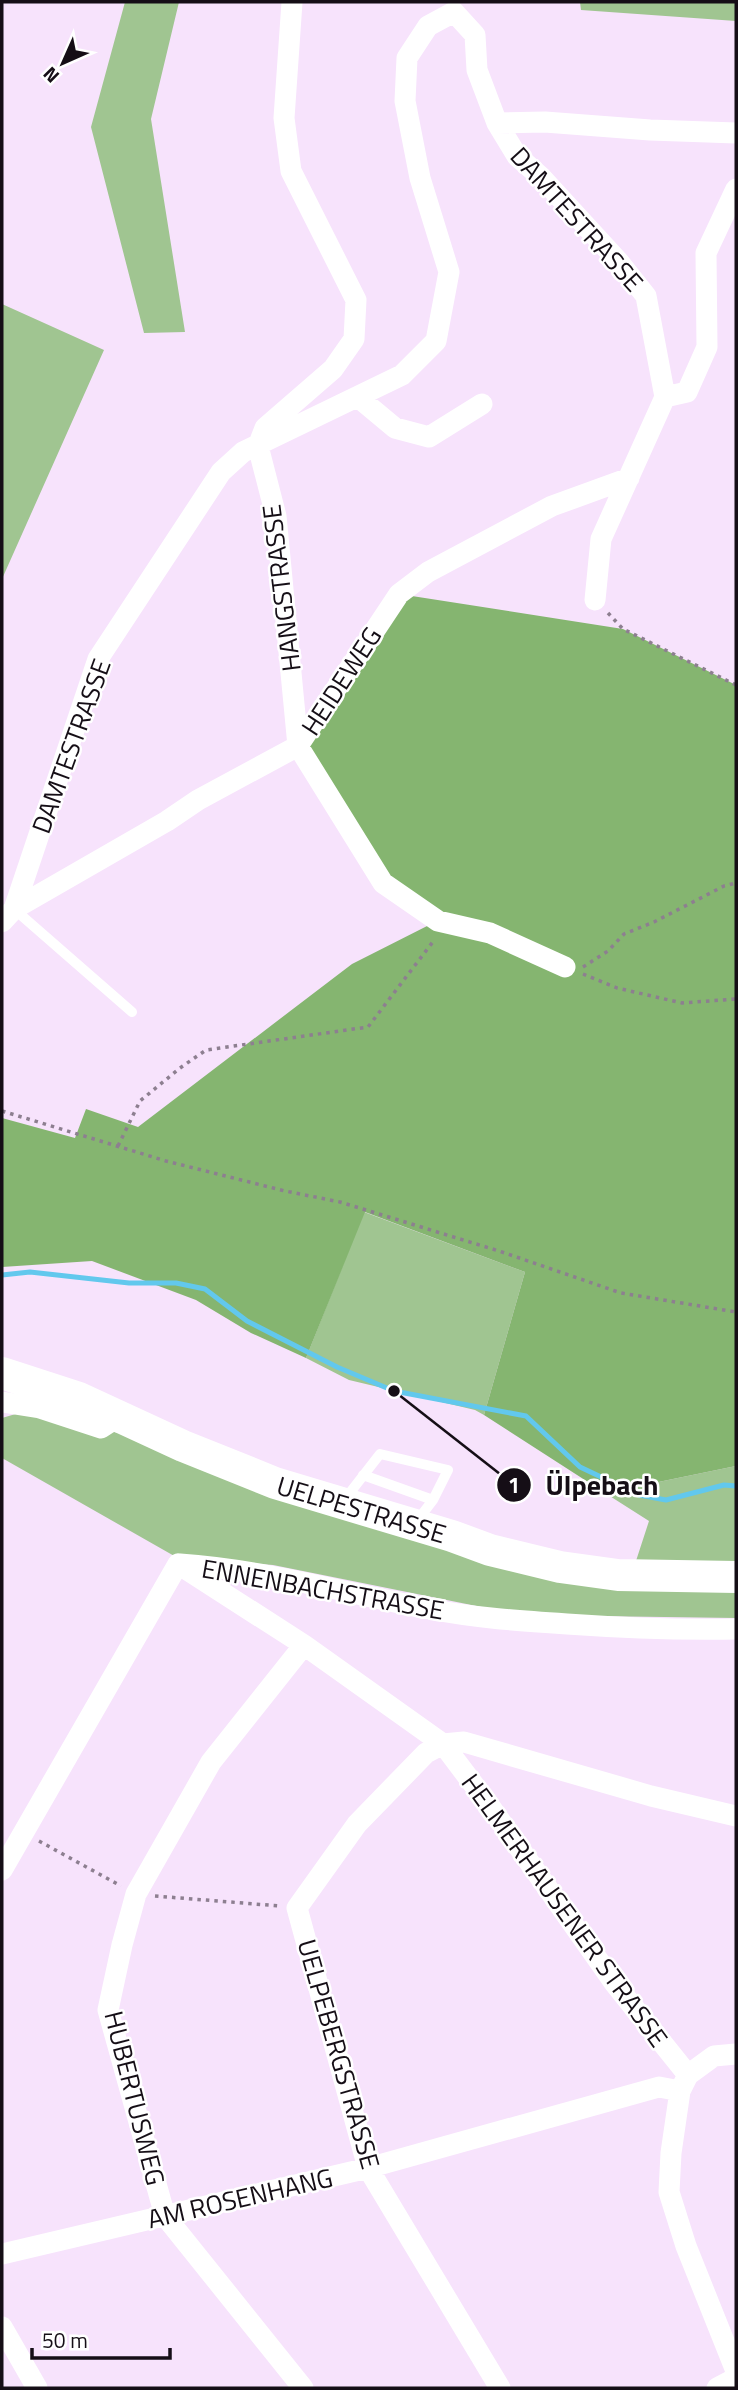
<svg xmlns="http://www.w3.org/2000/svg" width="738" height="2390" font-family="'Titillium Web',sans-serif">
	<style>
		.green { fill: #a0c591 }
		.forest { fill: #85b570 }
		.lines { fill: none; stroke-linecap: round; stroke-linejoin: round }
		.stream { stroke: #62c8ed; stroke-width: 5 }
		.path { stroke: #8d7f90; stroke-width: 3.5; stroke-dasharray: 3.5 5; stroke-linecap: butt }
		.service { stroke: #fff; stroke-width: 10 }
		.minor { stroke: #fff; stroke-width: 21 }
		.secondary { stroke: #fff; stroke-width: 32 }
		.labels { text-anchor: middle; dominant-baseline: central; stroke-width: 5; stroke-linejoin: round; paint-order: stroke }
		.street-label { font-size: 26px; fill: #150e16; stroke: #fff }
		.leader { fill: none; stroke: #150e16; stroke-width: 2.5 }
		.callout-dot { fill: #150e16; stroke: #fff; stroke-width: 2.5 }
		.mark-label { font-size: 21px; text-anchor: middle; font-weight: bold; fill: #fff }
		.callout-label { font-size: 28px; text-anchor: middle; font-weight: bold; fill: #150e16; stroke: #fff; stroke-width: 5; stroke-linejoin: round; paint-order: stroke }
	</style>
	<rect width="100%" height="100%" fill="#f7e3fc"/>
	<path class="green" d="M125,2h54l-28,117 34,213 -41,1 -53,-206z
		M580,2h156v19l-155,-11z
		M2,304l102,46 -102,229z
		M364,1212l161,60 -41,143 -9,-5 -126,-30 -43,-22z
		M19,1413l115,23 242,87 360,61v34l-215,-3 -248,-50 -97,-8 -174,-99v-40z
		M736,1466v99l-101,-1 14,-43 -44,-28z"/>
	<path class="forest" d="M399,594l224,35 113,56v781l-131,27 -121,-78 41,-143 -160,-60 -59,146 -55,-25 -55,-33 -104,-39 -90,6v-149l73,20 11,-29 52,18 214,-163 85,-43 -54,-38 -85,-137z"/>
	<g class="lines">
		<path class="stream" d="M2,1275l28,-3 99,11h47l29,6 42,32 90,46 57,24 132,25 54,51 59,28 27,5 58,-15 12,1"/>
		<path class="path" d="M608,613l15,16 113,56
			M583,967l25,-16 16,-17 30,-12 70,-36 12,-3
			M583,974l34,14 65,15 54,-4
			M2,1111l164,50 119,30 55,11 159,49 122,42 115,19
			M118,1146l22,-45 40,-33 26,-18 162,-23 67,-88
			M39,1841l82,45
			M155,1896l125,10"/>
		<path class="service" d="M14,909l118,103
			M363,1475l70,25
			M345,1499l35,-45 68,16 -15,30 -16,21"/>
		<path class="minor" d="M497,123l48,-1 105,8 86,3
			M665,397l22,-5 20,-45 -1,-94 30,-64
			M359,398l36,30 34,9 53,-33
			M258,446l18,70 22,230 85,137 55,38 52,12 75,34
			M258,446l7,-18 68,-59 21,-30 2,-39 -65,-129 -7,-53 8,-116
			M595,600l6,-61 64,-142
			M14,909l153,-88 31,-21 100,-54 101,-152 29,-22 124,-66 77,-28
			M2,922l12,-13 84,-250 123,-187 22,-20 159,-77 34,-34 13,-69 -29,-94 -15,-77 2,-43 21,-32 26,-14 21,23 2,35 20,53 20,33 25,22 77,84 27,34 19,101
			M2,1402l38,6 61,20 20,-13
			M178,1564l126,81 139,99 46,61 126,179 73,91
			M180,1564c85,6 166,29 250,45 45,9 91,12 137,15 57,4 112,6 169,5
			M2,1870l176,-306
			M736,2054l-22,2 -26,19 -8,16 -9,62 -2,39 17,54 50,125
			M2,2254l366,-86 291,-81 21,4
			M2,2327l35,61
			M303,2388l-138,-172 -57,-206 14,-65 14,-51 75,-132 93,-117
			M500,2388l-132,-220 -71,-260 60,-84 69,-71 17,-9 21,-2 187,54 85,20
			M717,2388l19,-10"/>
		<path class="secondary" id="s1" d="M2,1373l77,25 104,48 92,37 177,53 38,14 70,17 58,8 118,2"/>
	</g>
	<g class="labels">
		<g class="street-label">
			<text transform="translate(577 219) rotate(48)">DAMTESTRASSE</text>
			<text transform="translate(281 588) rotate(-97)">HANGSTRASSE</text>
			<text transform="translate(341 681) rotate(-57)">HEIDEWEG</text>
			<text transform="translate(71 746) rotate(-70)">DAMTESTRASSE</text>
			<text stroke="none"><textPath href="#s1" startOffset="385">UELPESTRASSE</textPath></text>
			<text transform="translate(323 1589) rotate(10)">ENNENBACHSTRASSE</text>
			<text transform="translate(565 1910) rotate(54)">HELMERHAUSENER STRASSE</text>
			<text transform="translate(339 2054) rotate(74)">UELPEBERGSTRASSE</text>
			<text transform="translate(135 2098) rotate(76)">HUBERTUSWEG</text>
			<text transform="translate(240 2198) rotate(-13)">AM ROSENHANG</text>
		</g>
	</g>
	<path class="leader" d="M394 1391L514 1485"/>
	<g class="callout-dot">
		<circle cx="394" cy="1391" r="7"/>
		<circle cx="514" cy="1485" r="18"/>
	</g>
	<g class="mark-label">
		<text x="514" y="1493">1</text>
	</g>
	<g class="callout-label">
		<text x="602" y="1495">Ülpebach</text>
	</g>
	<rect width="738" height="2390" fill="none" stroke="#150e16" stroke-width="7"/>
	<g transform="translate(63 63) rotate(225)" stroke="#ffffff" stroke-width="5" paint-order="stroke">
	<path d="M0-5L12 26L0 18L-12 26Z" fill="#150e16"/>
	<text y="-10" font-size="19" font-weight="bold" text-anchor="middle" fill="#150e16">N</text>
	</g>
	<path d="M32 2348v10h138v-10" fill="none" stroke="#150e16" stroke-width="3.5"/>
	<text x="42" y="2348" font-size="21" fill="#150e16" stroke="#ffffff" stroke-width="5" paint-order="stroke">50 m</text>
</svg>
